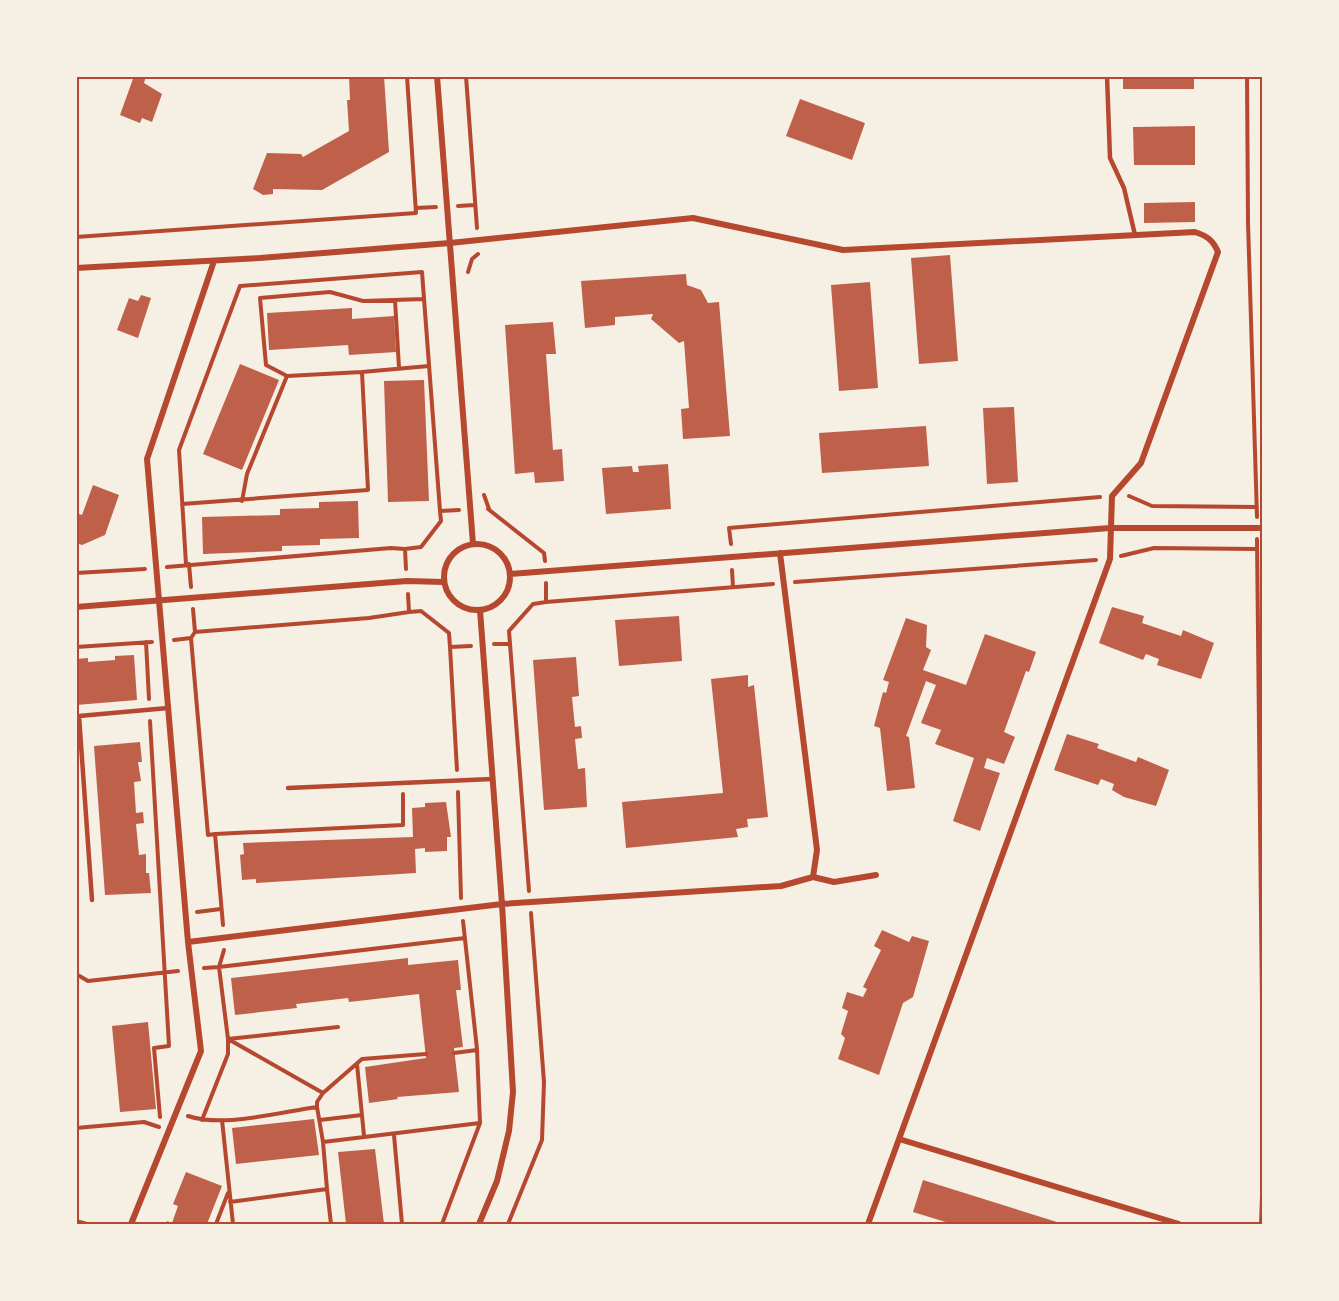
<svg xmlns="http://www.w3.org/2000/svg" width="1339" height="1301" font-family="Montserrat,sans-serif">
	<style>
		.building { fill: #bf614a }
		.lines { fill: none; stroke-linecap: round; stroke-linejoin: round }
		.path { stroke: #b5482f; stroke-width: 4 }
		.service { stroke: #b5482f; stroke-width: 4.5 }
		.minor { stroke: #b5482f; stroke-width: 6 }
		.neatline { fill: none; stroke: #b5482f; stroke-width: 2 }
	</style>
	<rect width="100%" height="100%" fill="#f6efe4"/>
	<path class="building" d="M134,76h12l-2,7 18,11 -10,28 -10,-4 -2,5 -20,-8z
		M349,76h35l5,76 -67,38 -49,-1v5l-10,1 -10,-6 14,-36 34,1 2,3 46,-26 -2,-31h3z
		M1123,76h71v13h-71z
		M800,99l65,24 -13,37 -66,-24z
		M1195,126v39h-61l-1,-38z
		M1195,202v20l-51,1v-20z
		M950,255l8,106 -39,3 -8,-106z
		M686,274l1,11 14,5 7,13 11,-1 11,134 -47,3 -2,-30 8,-1 -5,-67 -5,2 -28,-24 2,-5 -38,3v8l-30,3 -4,-47z
		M870,282l8,106 -39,3 -8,-106z
		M141,295l10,3 -13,40 -21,-8 12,-32 9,3z
		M352,308v11l42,-3 2,36 -47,3 -1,-10 -79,5 -2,-37z
		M553,322l3,32h-10l7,96 9,-1 2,32 -29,2 -1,-11 -19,2 -10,-149z
		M240,364l39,16 -37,90 -39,-16z
		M424,380l5,121 -41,1 -4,-121z
		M1014,407l4,75 -31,2 -4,-76z
		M926,426l3,40 -107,7 -3,-40z
		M668,464l3,45 -65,5 -4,-46 30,-2 1,6h6l-1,-6z
		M93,485l26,10 -14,40 -23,10 -6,-2v-30l6,2z
		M358,501l1,37 -39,1v6l-38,1v5l-79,3 -1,-37 78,-2v-6l39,-1v-6z
		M1112,607l32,9 -2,7 39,13 2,-6 31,13 -13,36 -44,-14 2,-6 -13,-5 -3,6 -44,-17z
		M679,616l3,45 -63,5 -4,-46z
		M906,618l21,7 -1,22 5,3 -8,20 43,15 19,-51 51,18 -7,20 -3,-1 -22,61 11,5 -11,27 -17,-6 -3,10 16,5 -20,58 -27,-10 21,-63 -39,-14 6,-14 -20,-7 15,-38 -10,-4 -20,55 3,1 6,51 -28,3 -7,-63 -6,-2 9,-34 3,1 3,-11 -6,-2z
		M134,655l3,45 -61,5v-46l12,-1v4l27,-2v-4z
		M576,657l3,39 -7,1 3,30 6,-1 1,12 -7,1 3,30 7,-1 2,39 -43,3 -11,-150z
		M748,675v12l6,-2 14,132 -21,2 1,8 -12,2 2,8 -112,11 -4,-46 101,-9 -12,-114z
		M1067,734l32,10 -2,4 39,14 2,-5 31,13 -13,36 -32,-9 -12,-7 2,-6 -13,-5 -3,6 -44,-15z
		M140,742l2,20h-4l3,19 -7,1 2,31 7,-1 1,11 -8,1 3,31 7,-1v19h3l2,20 -46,2 -11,-149z
		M446,802l5,35h-4v14l-22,1v-4l-10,1 1,24 -160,10v-4l-14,1 -2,-25 4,-1 -1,-11 170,-6 -1,-29 13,-1v-4z
		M882,930l27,12 3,-6 17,5 -16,56 -10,6 -24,72 -41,-16 7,-21 -4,-4 7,-23 -6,-3 5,-16 16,5 4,-8 -4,-2 18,-37 -7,-4z
		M408,958v7l50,-5 3,30h-5l7,57 -9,1 5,44 -62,5 1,2 -29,4 -4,-36 61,-9 -7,-64 -70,8 -1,-4 -52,6 1,4 -62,7 -4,-37z
		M148,1022l8,87 -36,3 -8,-86z
		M314,1119l5,36 -83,9 -4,-36z
		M375,1149l9,75h-38l-8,-72z
		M186,1172l36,14 -15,38h-41l1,-3 5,2 6,-17 -5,-2z
		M923,1180l134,42 -1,2h-104l-39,-12z"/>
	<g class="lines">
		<path class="path" d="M466,76l11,152
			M1247,76l1,146 9,295
			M458,206l16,-1
			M416,208l20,-1
			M76,237l340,-24 -9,-137
			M468,272l4,-13 6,-5
			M395,300l4,68
			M287,376l-21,-11 -6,-67 70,-6 33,9 61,-2
			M484,495l5,14
			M1129,496l23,10 105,1
			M242,501l5,-27 40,-98 75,-4
			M182,504l186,-14 -6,-118 67,-6
			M488,509l56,44 1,8
			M1257,539l5,467
			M731,544l-2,-16 371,-31
			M405,549l16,-2 20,-26 -1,-10 19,-1
			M1121,556l33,-8 103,1
			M186,564l-7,-114 61,-164 182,-14 18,239
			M189,564l2,23
			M167,567l224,-19 14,1 1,20
			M732,570l1,17
			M76,573l69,-4
			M795,582l301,-22
			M546,602l227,-18
			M193,609l2,23
			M409,612l12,-1 28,22 1,14 21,-1
			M191,638l17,197 7,-1
			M174,640l17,-2 4,-6 174,-14 40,-6 -1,-18
			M146,642l3,57
			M494,644h16l-1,-13 24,-27 13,-2v-19
			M510,644l19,247
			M76,647l76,-5
			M450,647l7,123
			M150,721l19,325 -15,2 6,69
			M458,792l3,106
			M197,912l24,-3
			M223,925l-8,-91 188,-9v-31
			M224,950l-5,17 246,-29
			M204,968l15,-1 9,72 110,-12
			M76,974l12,7 90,-10
			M228,1039l95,54 39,-34 64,-5
			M454,1053l23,-3
			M357,1064l7,72
			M317,1107v-5l6,-9
			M188,1116c35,12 92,-4 129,-9l6,35 157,-19
			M202,1120l26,-66v-14
			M222,1120l11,104
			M320,1120l42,-5
			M76,1128l68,-6 15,5
			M394,1135l8,89
			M323,1142l4,47
			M230,1202l97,-13 4,35
			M76,1221l11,3
			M216,1224l12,-31
			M442,1224l38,-101 -3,-74 -14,-128
			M508,1224l34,-84 2,-58 -13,-169
			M1261,1224l1,-28"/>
		<path class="service" d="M1107,76l3,82 14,30 11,47
			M288,788l204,-9
			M92,900l-13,-184 89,-8"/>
		<path class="minor" d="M437,76l36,468
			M76,268l184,-10 190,-15 243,-25 150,32 352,-18c12,4 18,8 23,20l-77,211 -29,33 -2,63 -211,580 280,85
			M444 577a33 33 0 1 1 66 0a33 33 0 1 1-66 0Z
			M510,574l600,-46h152
			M76,607l331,-26 37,1
			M813,877l21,5 42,-7
			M188,942l-41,-483 67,-198
			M131,1224l70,-173 -13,-109 314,-38 279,-18 32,-9 4,-27 -37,-297
			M479,1224l18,-43 12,-50 4,-39 -11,-188 -22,-294
			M868,1224l31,-85"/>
	</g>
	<rect width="1339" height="1301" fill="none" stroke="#f6efe4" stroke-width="156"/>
	<rect x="78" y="78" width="1183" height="1145" class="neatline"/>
</svg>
